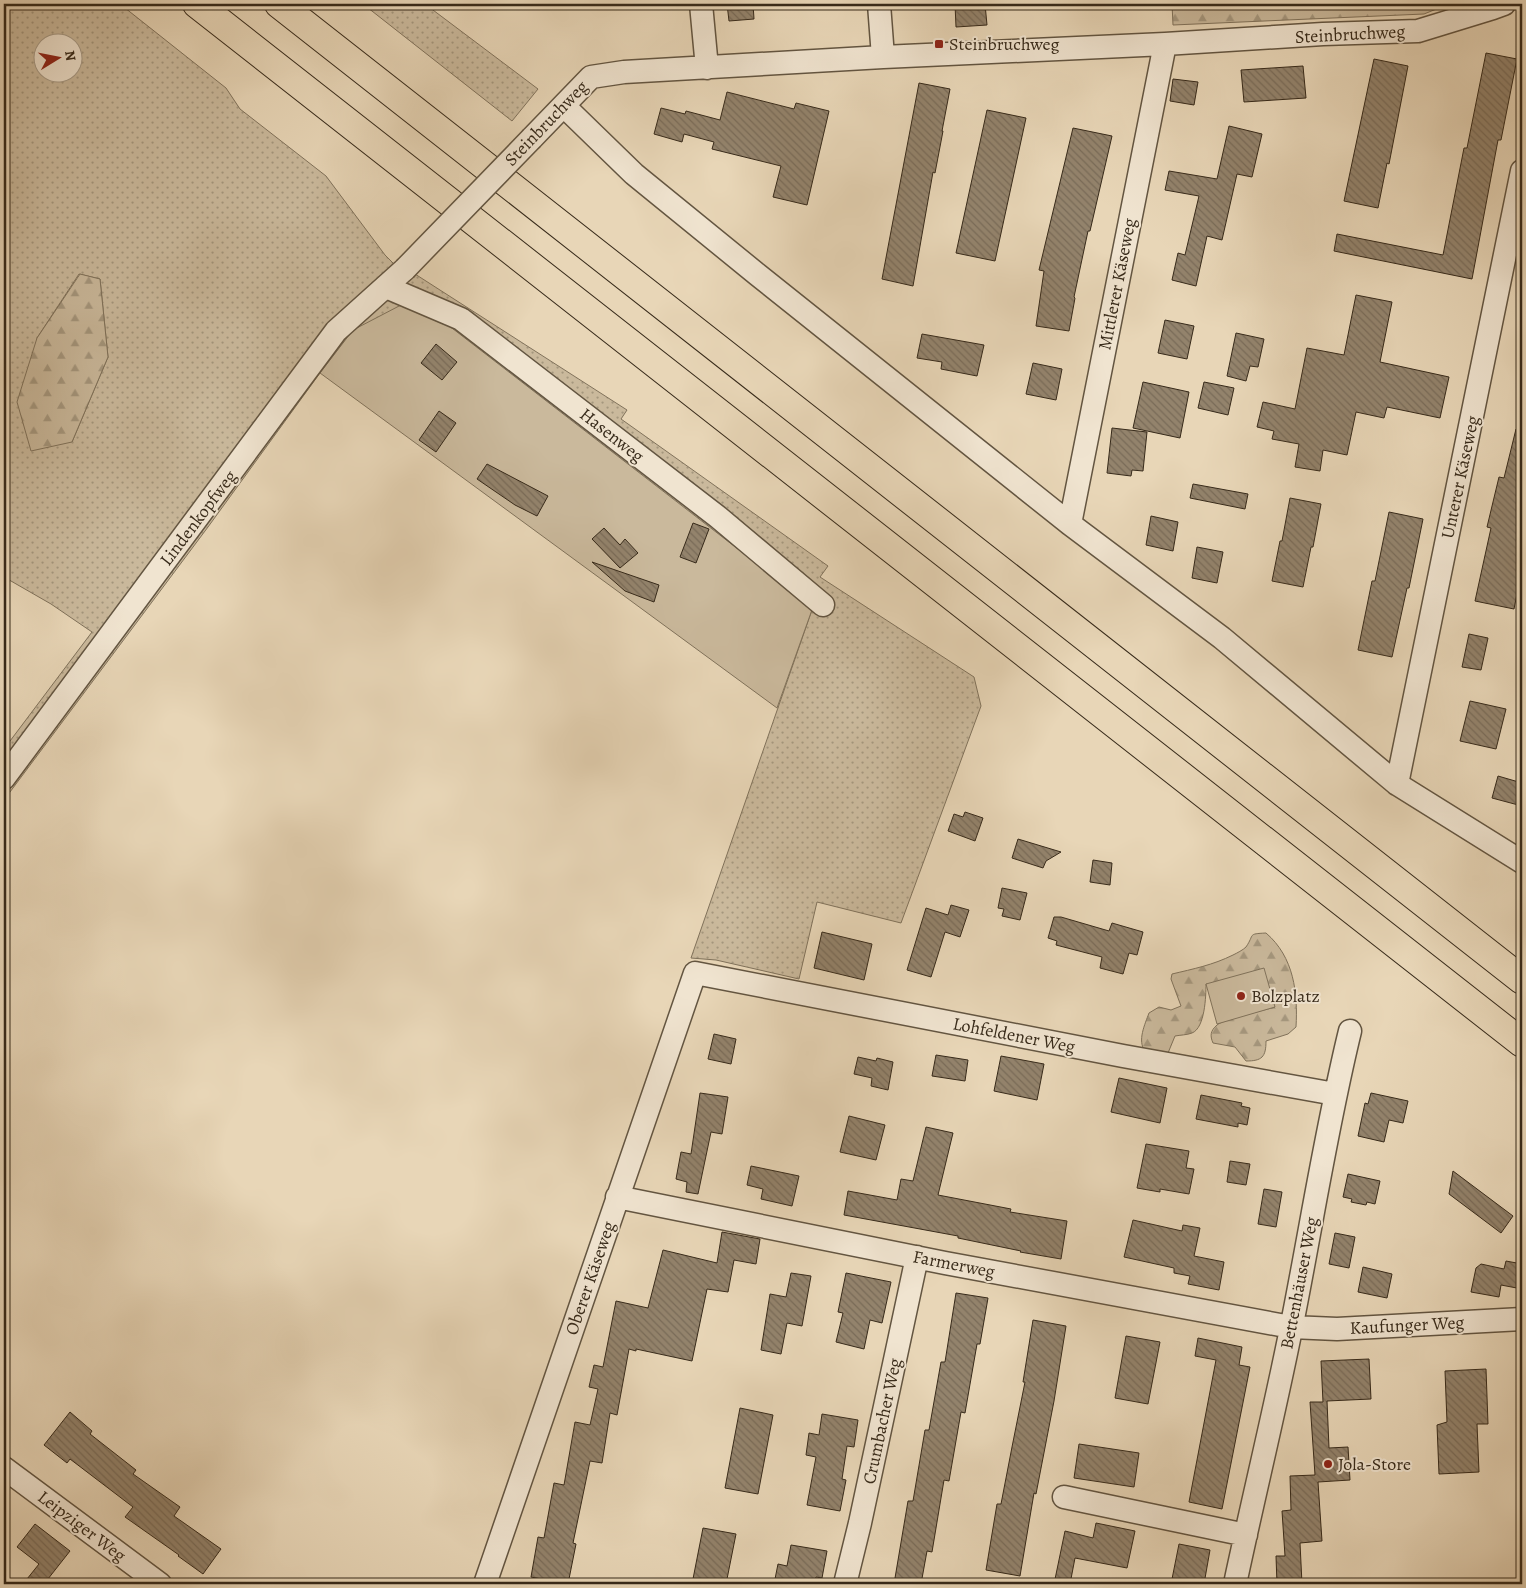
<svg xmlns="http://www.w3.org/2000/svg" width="1526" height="1588" font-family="Alegreya,serif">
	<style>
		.grass { fill: url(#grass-dots); stroke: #80725b; fill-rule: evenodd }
		.forest { fill: url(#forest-firs); stroke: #80725b }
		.green { fill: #cab99c; stroke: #80725b }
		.building { fill: url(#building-back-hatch); stroke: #372a1a }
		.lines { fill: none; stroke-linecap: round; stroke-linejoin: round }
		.minor-casing { stroke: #635541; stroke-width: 25 }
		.motorway-casing { stroke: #372a1a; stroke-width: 30 }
		.minor { stroke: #f0e4d0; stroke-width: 22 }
		.motorway { stroke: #e8d6b7; stroke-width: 28 }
		.minor-bridge-casing { stroke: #635541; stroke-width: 25; stroke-linecap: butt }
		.minor-bridge { stroke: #f0e4d0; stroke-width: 22 }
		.poi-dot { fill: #8f2418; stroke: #f0e4d0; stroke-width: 2 }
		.labels { text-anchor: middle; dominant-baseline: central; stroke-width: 4; stroke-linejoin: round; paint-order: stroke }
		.street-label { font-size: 18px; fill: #372a1a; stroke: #f0e4d0 }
		.poi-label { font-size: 18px; fill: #372a1a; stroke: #f0e4d0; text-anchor: start }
	</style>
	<defs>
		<pattern id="grass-dots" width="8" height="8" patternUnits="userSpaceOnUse" patternTransform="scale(1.25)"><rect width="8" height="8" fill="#cab99c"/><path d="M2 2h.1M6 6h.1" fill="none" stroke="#a5977e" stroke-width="1.8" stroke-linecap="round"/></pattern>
		<pattern id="forest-firs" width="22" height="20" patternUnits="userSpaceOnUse" patternTransform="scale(1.25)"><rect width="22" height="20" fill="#cab99c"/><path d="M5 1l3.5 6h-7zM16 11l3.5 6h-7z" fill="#a5977e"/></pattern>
		<pattern id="building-back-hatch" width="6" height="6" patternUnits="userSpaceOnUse" patternTransform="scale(1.25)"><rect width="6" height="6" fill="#93836c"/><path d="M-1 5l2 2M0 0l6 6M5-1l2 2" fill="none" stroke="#796b58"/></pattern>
	</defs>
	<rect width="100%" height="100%" fill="#e8d6b7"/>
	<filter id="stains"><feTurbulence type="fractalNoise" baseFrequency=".004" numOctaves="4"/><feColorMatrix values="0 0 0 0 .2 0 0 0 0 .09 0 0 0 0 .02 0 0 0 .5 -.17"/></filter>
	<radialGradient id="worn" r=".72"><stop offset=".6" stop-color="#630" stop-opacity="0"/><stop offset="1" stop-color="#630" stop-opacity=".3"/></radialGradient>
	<path class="grass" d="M4,4h116l106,84 14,21 86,67 59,79 9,9 21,10 212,136 -6,9 207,147 -8,11 154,100 7,29 -80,217 -84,-21 -18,77 -83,-19 -25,-2 122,-351 -460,-277 -33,43 -112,154 -204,273v-51l88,-117 -41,-28 -47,-27zM42,42h30v30h-30zM79,274l21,5 8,78 -36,85 -35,-104z
		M363,4h62l113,85 -26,32z"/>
	<path class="forest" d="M1172,4h277l-25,10 -251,11z
		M80,274l20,5 8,78 -36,85 -41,9 -14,-49 20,-64z
		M1266,933c28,24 32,60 30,94l-8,7 -22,7c0,16 -4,20 -20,20l-11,-14 -22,-4c-3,-7 -3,-12 4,-18 5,-5 48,-15 58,-18l-69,-23c0,12 -1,44 -14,49 -5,2 -12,2 -17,3l-7,17 -23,-2c-8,-10 0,-27 4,-38l10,-6 12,3 10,-4 -10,-27 1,-5c21,-5 41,-9 61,-19 4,-2 10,-5 13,-8 9,-13 1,-13 20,-14z"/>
	<path class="green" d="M401,305l47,20 365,282 -36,101 -457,-335 33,-43z
		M1264,968l11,39 -58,17 -11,-40z"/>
	<path class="building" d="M727,4h26l1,15 -25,2z
		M955,4h30l2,21 -31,2z
		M1486,53l31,6 -16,81h-3l-26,139 -138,-28 3,-17 106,21 21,-107h3z
		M1374,59l34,7 -19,98 -2,-1 -9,45 -34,-7z
		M1303,66l3,32 -62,4 -3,-32z
		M1173,79l25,3 -4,23 -24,-4z
		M919,83l31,6 -8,42h1l-8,42 -2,-1 -20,114 -31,-7z
		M727,92l67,17 2,-6 33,8 -22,94 -34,-8 8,-31 -69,-17 2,-7 -30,-8 -2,8 -28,-8 7,-26 24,6 1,-3 34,9z
		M987,110l39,8 -31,143 -39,-8z
		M1229,126l33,8 -10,43 -15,-3 -15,66 -15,-4 -11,50 -24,-6 6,-27 7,2 14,-59 -34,-6 4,-19 48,8z
		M1073,128l39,8 -22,95h-2l-14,66 1,1 -6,33 -33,-5 8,-55 -5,-1z
		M1356,295l36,7 -12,60 69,15 -9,41 -53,-11 -3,11 -28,-6 -9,43 -24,-5 -3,21 -25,-4 4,-23 -27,-5 2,-8 -17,-4 6,-25 32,7 12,-61 37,7z
		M1165,320l29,6 -7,33 -29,-6z
		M1236,333l28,6 -6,28 -8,-1 -4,15 -19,-5z
		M922,334l62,11 -7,31 -36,-7 1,-7 -25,-4z
		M436,344l21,18 -15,18 -21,-17z
		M1033,363l29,6 -6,31 -30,-6z
		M1143,382l46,10 -9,46 -47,-10z
		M1204,382l30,6 -6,27 -30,-7z
		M439,411l17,12 -20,29 -17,-12z
		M1112,428l35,4 -4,39 -11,-1 -1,6 -24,-3z
		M1516,429l6,1v138l-8,41 -39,-8 16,-73 -4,-1 12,-50 5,1z
		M487,464l61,32 -11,20 -22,-11 -38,-26z
		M1193,484l55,10 -3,15 -55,-11z
		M1290,498l31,6 -8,43h-2l-8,40 -31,-6 8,-40h2z
		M1389,512l34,7 -14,69h-2l-15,69 -34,-7 14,-69h3z
		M1151,516l27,6 -5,29 -27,-6z
		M693,523l16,6 -13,34 -16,-6z
		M604,528l16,17 5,-6 13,14 -18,15 -28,-29z
		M1197,547l26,5 -6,31 -25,-5z
		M592,562l67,23 -5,17 -29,-11z
		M1469,634l19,4 -7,32 -19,-3z
		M1470,701l36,8 -10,40 -36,-8z
		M1498,776l24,7v23l-30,-8z
		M965,812l18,6 -8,23 -27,-10 6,-17 9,3z
		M1018,839l43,13 -15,9 -3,7 -31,-10z
		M1093,860l19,3 -2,22 -20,-3z
		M1002,888l25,5 -7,27 -18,-4 2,-7 -6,-1z
		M951,905l18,5 -9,27 -15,-5 -14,45 -24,-7 19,-62 22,7z
		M1054,917h7l48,14 3,-8 31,9 -6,23 -8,-2 -6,21 -23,-6 2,-11 -46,-12 1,-4 -9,-3z
		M822,932l50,12 -8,36 -50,-12z
		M714,1034l22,5 -5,25 -23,-5z
		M936,1055l32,5 -3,21 -33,-5z
		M1001,1056l43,8 -7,36 -43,-9z
		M858,1057l18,4 1,-3 16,4 -5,28 -17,-4 1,-8 -18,-4z
		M1119,1078l48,10 -7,35 -49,-11z
		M700,1093l28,4 -6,37 -11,-2 -13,62 -12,-2 1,-10 -11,-3 5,-27 10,2z
		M1371,1093l37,8 -5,22 -14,-3 -5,22 -26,-6 7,-33 3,1z
		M1201,1095l41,8 -1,3 9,2 -3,17 -9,-2v4l-42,-8z
		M849,1116l36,9 -9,35 -36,-8z
		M926,1127l27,6 -15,62 73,14 -1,3 57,9 -6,38 -41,-7 1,-1 -63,-13v-2l-114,-21 4,-24 49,9 4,-21 12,2z
		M1146,1144l43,7 -3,17 8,1 -5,25 -29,-5v3l-23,-4z
		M1230,1161l20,3 -4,21 -19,-3z
		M751,1166l48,10 -7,30 -31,-7 2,-10 -16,-4z
		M1453,1171l60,45 -12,17 -52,-39z
		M1348,1174l32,7 -5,23 -8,-2 -1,3 -15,-3 1,-3 -9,-2z
		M1264,1189l18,3 -6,35 -18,-3z
		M1133,1220l49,11 1,-6 17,3 -6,28 30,6 -5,28 -31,-6 2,-8 -16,-3v-5l-50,-11z
		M722,1232l38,7 -4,25 -22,-4 -6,32 -21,-3 -15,72 -56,-12v2l-7,-2 -12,66 -7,-2 -8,50 -12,-2 -17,82 3,1 -8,40 -37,-7 7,-40 6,1 10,-55 10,2 11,-63 15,3 8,-36 -9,-2 5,-22 9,2 13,-66 32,7 15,-58 54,13z
		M1335,1233l20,4 -6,31 -20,-4z
		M1506,1261l16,3v25l-21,-4 -2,12 -28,-5 5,-24 5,-4 23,5z
		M1363,1267l29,7 -5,24 -29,-6z
		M791,1273l20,3 -9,50 -15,-3 -6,31 -20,-4 9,-56 16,3z
		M846,1273l45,9 -9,41 -12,-3 -6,29 -28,-7 7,-29 -5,-1z
		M956,1293l32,5 -8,46h-3l-12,69 -4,-1 -12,69 -5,-1 -12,72 -5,-1 -6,33h-27l14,-83h5l12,-71h4l12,-68h4z
		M1033,1320l33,6 -12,75 -18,93 -2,-1 -14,83 -34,-6 11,-66h4l11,-57 13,-65h-2z
		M1126,1336l34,6 -12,62 -33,-6z
		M1198,1338l44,9 -3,18 11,2 -28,142 -33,-7 27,-142 -21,-4z
		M1369,1359l2,40 -44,2 2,47 19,-1 2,33 -32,2 4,59 -22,2 2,41h-25l-1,-28h9l-3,-45 9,-1 -1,-34 25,-1 -5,-73h13l-2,-41z
		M1486,1369l2,55h-11l2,48 -40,2 -2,-49 10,-3 -2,-51z
		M740,1408l33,7 -15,79 -33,-6z
		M70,1412l22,19 -2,3 46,36 -3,4 47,33 -6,9 47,33 -18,25 -25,-18 1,-1 -54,-38 8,-10 -63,-48 -3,4 -23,-18z
		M822,1414l36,6 -4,27 -7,-1 -5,33 4,1 -6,31 -33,-6 9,-48 -10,-2 3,-22 10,2z
		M1079,1444l60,9 -5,34 -60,-9z
		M1096,1523l39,8 -8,37 -52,-10 -5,26h-16l11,-53 28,7z
		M35,1524l35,27 -26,33h-21l16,-20 -22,-17z
		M703,1528l33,6 -10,50h-34z
		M1179,1544l31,6 -6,34h-33z
		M791,1545l36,6 -5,27 -6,-1 -2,7h-40l4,-20 9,2z"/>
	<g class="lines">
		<g class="minor-casing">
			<path id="minor" d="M701,4l6,64
				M879,4l4,53
				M564,106l70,68 124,101 312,249 152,114 175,146 125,78
				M532,138l59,-61 33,-5 259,-15 282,-13 158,-10 95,-3 75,-23 11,-4
				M386,287l75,32 257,198 105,88
				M1070,524l95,-480
				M4,778l332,-447 69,-62
				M1397,784l125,-613
				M617,1197l328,66 346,64 46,2 185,-10
				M4,1468l156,116
				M1064,1497l182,38
				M485,1584l210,-611 428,83 212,38
				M845,1584l15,-61 57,-266
				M1235,1584c18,-85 39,-170 56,-255 20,-100 35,-200 59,-298"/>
		</g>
		<g class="motorway-casing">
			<path id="motorway" d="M197,4l1325,1039
				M279,4l1243,976"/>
		</g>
		<use href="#minor" class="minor"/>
		<use href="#motorway" class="motorway"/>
		<g class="minor-bridge-casing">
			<path id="minor-bridge" d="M405,269l127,-131"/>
		</g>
		<use href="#minor-bridge" class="minor-bridge"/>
	</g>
	<g class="poi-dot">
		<rect x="934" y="39" width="10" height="10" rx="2.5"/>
		<circle cx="1241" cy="996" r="5"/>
		<circle cx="1328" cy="1464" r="5"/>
	</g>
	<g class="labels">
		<g class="street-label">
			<text transform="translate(1350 34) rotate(-3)">Steinbruchweg</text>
			<text transform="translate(546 123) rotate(-46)">Steinbruchweg</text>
			<text transform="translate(1117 284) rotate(-79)">Mittlerer Käseweg</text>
			<text transform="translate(612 435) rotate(38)">Hasenweg</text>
			<text transform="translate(1460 477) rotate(-78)">Unterer Käseweg</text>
			<text transform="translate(198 518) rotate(-53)">Lindenkopfweg</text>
			<text transform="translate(1014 1035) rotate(11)">Lohfeldener Weg</text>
			<text transform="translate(954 1264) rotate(11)">Farmerweg</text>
			<text transform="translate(590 1278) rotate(-71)">Oberer Käseweg</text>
			<text transform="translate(1299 1283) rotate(-79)">Bettenhäuser Weg</text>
			<text transform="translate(1407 1325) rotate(-3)">Kaufunger Weg</text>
			<text transform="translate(882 1421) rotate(-78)">Crumbacher Weg</text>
			<text transform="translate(82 1526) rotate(37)">Leipziger Weg</text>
		</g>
		<g class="poi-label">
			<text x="949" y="44">Steinbruchweg</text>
			<text x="1251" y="996">Bolzplatz</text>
			<text x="1338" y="1464">Jola-Store</text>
		</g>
	</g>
	<rect width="1526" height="1588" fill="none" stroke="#e8d6b7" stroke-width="20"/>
	<rect x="5" y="5" width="1516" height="1578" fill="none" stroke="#372a1a" stroke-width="2.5"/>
	<rect x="10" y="10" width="1506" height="1568" fill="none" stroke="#372a1a"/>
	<g transform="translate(58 58) rotate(80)"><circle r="24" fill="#f0e4d0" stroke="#a69a87"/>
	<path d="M0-4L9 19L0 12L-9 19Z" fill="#8f2418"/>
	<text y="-8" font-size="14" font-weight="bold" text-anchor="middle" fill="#372a1a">N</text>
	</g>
	<rect width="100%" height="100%" filter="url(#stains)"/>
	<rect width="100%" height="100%" fill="url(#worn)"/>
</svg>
